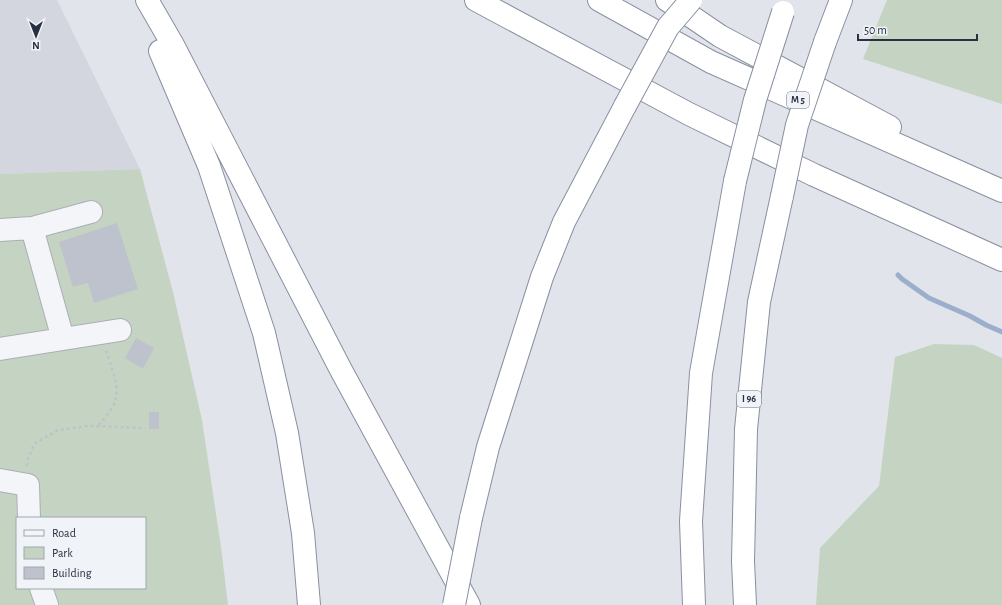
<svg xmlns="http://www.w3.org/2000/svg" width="1002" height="605" font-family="'Alegreya Sans',sans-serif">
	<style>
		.built { fill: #d3d6df }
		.green { fill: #c5d4c2; fill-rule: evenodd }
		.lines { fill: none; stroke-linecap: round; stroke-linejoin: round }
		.stream { stroke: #9baecb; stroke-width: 5 }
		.building { fill: #bec2cd }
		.minor-casing { stroke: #aaaeb8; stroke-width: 24 }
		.highway-casing { stroke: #8890a1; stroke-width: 24 }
		.path { stroke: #bfc2c9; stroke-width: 2.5; stroke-dasharray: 3 3; stroke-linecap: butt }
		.minor { stroke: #f4f5f8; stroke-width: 22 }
		.highway { stroke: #fff; stroke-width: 22 }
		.highway-bridge-casing { stroke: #8890a1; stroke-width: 24; stroke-linecap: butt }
		.highway-bridge { stroke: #fff; stroke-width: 22 }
		.labels { text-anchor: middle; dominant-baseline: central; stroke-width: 3; stroke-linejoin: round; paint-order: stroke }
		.shield { fill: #f0f3f7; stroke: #646a78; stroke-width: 1 }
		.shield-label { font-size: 10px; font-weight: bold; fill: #283042 }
	</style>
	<rect width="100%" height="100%" fill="#e1e4ea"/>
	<path class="built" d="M0,0h57l83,169 -140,5z"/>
	<path class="green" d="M887,0h115v104l-139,-45z
		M140,169l33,123 29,128 19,127 7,58h-228v-431zM17,518h128v70h-128z
		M934,344l40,1 28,13v247h-186l4,-57 59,-62 16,-129z"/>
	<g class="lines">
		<path class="stream" d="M898,275l4,4 27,19 41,18 16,9 16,7"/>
	</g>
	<path class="building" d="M117,223l21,66 -44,14 -6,-20 -15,4 -14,-45z
		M136,338l18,10 -11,21 -18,-11z
		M149,412h10v17h-10z"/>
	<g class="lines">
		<g class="minor-casing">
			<path id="minor" d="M32,228l31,111
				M0,230l32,-2 59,-16
				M0,349l120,-19
				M0,480l28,5 1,33
				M41,588l6,17"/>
		</g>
		<g class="highway-casing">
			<path id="highway" d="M147,0l26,45 168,325 128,235
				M476,0l213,114 125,61 188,85
				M599,0l112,62 291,129
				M667,0l53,36 170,91
				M825,42l16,-42
				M160,51l49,115 55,167 23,100 16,100 6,72
				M471,518l17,-71 54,-170 22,-55 61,-116
				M694,605l-3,-84 10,-148 34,-192
				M745,605l-2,-44 3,-132 13,-127 23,-106"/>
		</g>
		<path class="path" d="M99,425c6,-8 16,-17 17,-28 3,-13 -6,-34 -10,-46
			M27,466v-5l7,-17 24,-14 31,-4 56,2"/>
		<use href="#minor" class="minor"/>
		<use href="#highway" class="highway"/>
		<g class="highway-bridge-casing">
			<path id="highway-bridge" d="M625,106l43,-79 18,-21 5,-6
				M735,181l20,-81 28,-88
				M782,196l15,-71 28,-83
				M454,605l17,-87"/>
		</g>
		<use href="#highway-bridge" class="highway-bridge"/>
	</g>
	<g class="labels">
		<g class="shield">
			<rect x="787" y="92" width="22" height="16" rx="3"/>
			<rect x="737" y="391" width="24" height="16" rx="3"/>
		</g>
		<g class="shield-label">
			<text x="798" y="100">M 5</text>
			<text x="749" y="399">I 96</text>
		</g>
	</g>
	<rect x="16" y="517" width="130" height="72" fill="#f0f3f7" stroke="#a0a5af"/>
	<rect x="24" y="530" width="20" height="6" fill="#f4f5f8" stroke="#a0a5af"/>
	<text x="52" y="537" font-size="12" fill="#283042">Road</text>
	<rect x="24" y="547" width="20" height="12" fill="#c5d4c2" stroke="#a0a5af"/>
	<text x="52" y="557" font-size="12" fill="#283042">Park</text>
	<rect x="24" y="567" width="20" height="12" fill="#bec2cd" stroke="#a0a5af"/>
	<text x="52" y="577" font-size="12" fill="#283042">Building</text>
	<g transform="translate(36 36) rotate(180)" stroke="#f0f3f7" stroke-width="3" paint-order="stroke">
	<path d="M0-3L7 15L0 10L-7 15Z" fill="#283042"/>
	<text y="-6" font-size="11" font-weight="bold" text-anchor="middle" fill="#283042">N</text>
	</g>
	<path d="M858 34v6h119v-6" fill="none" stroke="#283042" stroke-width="2"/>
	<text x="864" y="34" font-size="12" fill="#283042" stroke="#f0f3f7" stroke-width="3" paint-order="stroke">50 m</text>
</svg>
